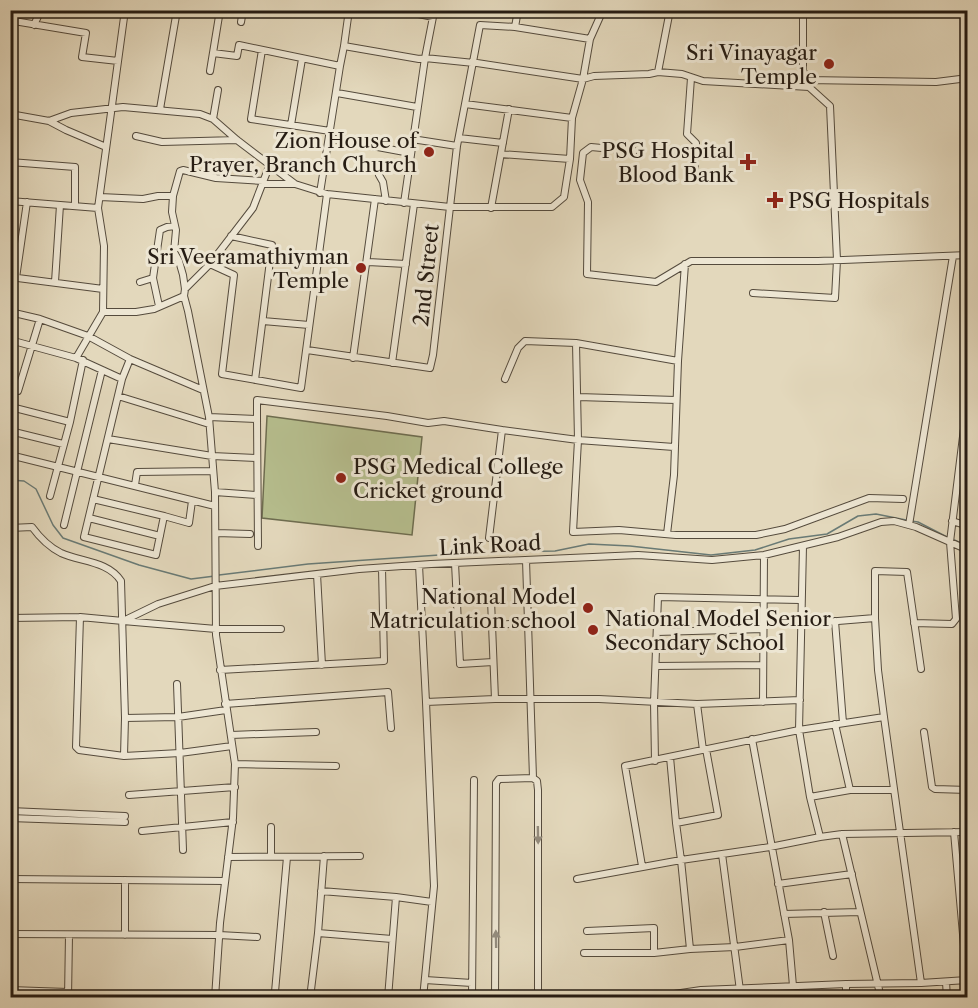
<svg xmlns="http://www.w3.org/2000/svg" width="978" height="1008" font-family="'Libre Caslon Text',serif">
	<style>
		.green { fill: #b6be8e; stroke: #6e6d50; stroke-width: 1.5 }
		.lines { fill: none; stroke-linecap: round; stroke-linejoin: round }
		.stream { stroke: #697a75; stroke-width: 1.5 }
		.minor-casing { stroke: #554b3d; stroke-width: 8 }
		.minor { stroke: #ede6d3; stroke-width: 6 }
		.oneway { fill: #938b7d }
		.poi-dot { fill: #8f2418; stroke: #ede6d3; stroke-width: 2 }
		.labels { text-anchor: middle; dominant-baseline: central; stroke-width: 6; stroke-linejoin: round; paint-order: stroke }
		.poi-label { font-size: 21px; fill: #261c13; stroke: #ede6d3; text-anchor: end }
		.street-label { font-size: 21px; fill: #261c13; stroke: #ede6d3 }
	</style>
	<rect width="100%" height="100%" fill="#e3d8bc"/>
	<filter id="stains"><feTurbulence type="fractalNoise" baseFrequency=".00333" numOctaves="4"/><feColorMatrix values="0 0 0 0 .2 0 0 0 0 .09 0 0 0 0 .02 0 0 0 .5 -.17"/></filter>
	<radialGradient id="worn" r=".72"><stop offset=".6" stop-color="#630" stop-opacity="0"/><stop offset="1" stop-color="#630" stop-opacity=".3"/></radialGradient>
	<path class="green" d="M267,416l155,21 -10,98 -150,-17z"/>
	<g class="lines">
		<path class="stream" d="M10,480l14,1 12,8 17,36 10,13 76,27 52,14 24,-3
			M911,521l7,1 29,15
			M952,539l16,7
			M219,575l89,-11 175,-12 72,-1 34,-7 41,2 81,9 44,-5 34,-11 38,-5 31,-18 18,-2 30,6"/>
		<g class="minor-casing">
			<path id="minor" d="M14,21l72,12 -4,24 36,4
				M241,22l2,-12
				M34,25l7,-15
				M10,27l10,-17
				M515,27l3,-17
				M590,39l13,-29
				M344,46l5,-36
				M262,50l-11,69 79,12
				M213,53l24,3 2,-11 101,21 -20,127
				M340,66l4,-20 75,13 6,-1 -21,145
				M210,71l10,-61
				M658,72l24,2 21,7 106,6
				M691,78l-4,56 9,9 -2,34
				M807,80l129,2 32,-4
				M337,93l80,14
				M465,104l107,14
				M160,109l17,-99
				M10,114l39,7 22,-8 52,-6 77,7 13,5 24,21 58,44 32,10 123,13h102l12,-10 6,-38 2,-41 11,-39 11,-3 55,-2 9,-2 12,-62
				M213,119l5,-29
				M49,121l17,9 40,17
				M291,125l11,-66
				M136,136l26,6 75,-2
				M329,138l81,15
				M459,138l44,5
				M412,139l45,7
				M634,151l-43,-4 -8,6 -3,27 8,22 -1,72 69,8 35,-21h127l150,-6
				M501,154l69,5
				M10,162l65,5v38
				M379,175l4,7 3,19
				M262,184h33
				M100,197l43,2 15,-3h15
				M10,201l88,7
				M491,208l18,-99
				M231,236l41,9 -17,135
				M368,262l38,2
				M210,264l24,11 -12,99 79,14 26,-194
				M685,264l-7,97 -102,-18 2,97 -5,92 46,-2 57,5h80l29,-6 84,-31 34,1
				M10,277l93,12
				M16,278l11,-76
				M55,282l5,-77
				M140,282l13,-4
				M185,289l25,-25 43,-56 17,-44
				M753,293l82,5 2,-38 -7,-154 -21,-19 -6,-17v-60
				M159,306l-6,-28 7,-48 7,-3 8,-1
				M10,312l30,7 48,17 42,23 73,31
				M103,312l1,-66 -6,-38 27,-198
				M263,321l46,4
				M10,340l66,18
				M307,350l123,18 3,-13 24,-209 23,-121 35,2 75,12 -7,40 -106,-16h-3l-49,-5 8,-41 -34,-7
				M353,358l22,-159
				M130,359l-8,20 -38,158 72,18 8,-39 25,7 3,-22
				M392,363l22,-159
				M122,379l-46,-21 27,-46h33l18,-3 30,-13
				M505,379l13,-31 7,-7 51,2
				M10,390l8,1 22,-72
				M118,396l91,28
				M578,397l98,3
				M15,408l55,14
				M209,417l48,2 1,127
				M257,419v-19l130,16 41,7 16,-2 58,9
				M10,431l53,13
				M108,439l104,17 44,2
				M10,455l205,51
				M135,485l2,-13 76,-1
				M215,492l42,3
				M50,496l20,-74 13,-62
				M93,499l71,17
				M89,518l71,18
				M952,521l16,5
				M64,525l38,-155
				M909,525l44,-269
				M10,528l22,-1c8,11 17,20 29,26 20,9 47,8 60,28l4,137 -1,38 -45,-6 -3,-3 4,-130
				M216,533l34,1
				M667,534l7,-59 4,-114
				M489,538l13,-108 76,10 96,7
				M803,546l-4,184 11,67 10,40 22,-3 126,-2
				M526,560l7,218 4,3 1,9v208
				M455,563l5,101 33,-2
				M419,565l7,137
				M317,574l5,91
				M457,602l34,-2 4,99
				M10,618l70,-1 43,4 35,-17 57,-18 144,-17 72,-5 207,-9 74,5 52,-5 74,-18 43,-15 13,-1 22,6 52,23
				M875,618v-47l32,1 14,97
				M123,621l93,8h65
				M835,621l8,102
				M914,623l38,1 4,-5 -6,-77 18,-146
				M801,624l74,-6 3,52 6,47
				M492,625l36,-2
				M657,632l106,-3
				M656,666l107,-1
				M220,670l164,-9 -2,-93
				M177,684l6,166
				M763,702l1,-147
				M225,704l163,-12 3,36
				M697,704l6,46
				M125,718l53,-1 48,-7
				M835,724l15,66h44
				M924,732l8,55 3,2 33,1
				M231,735l85,-3
				M967,745l1,7
				M124,756l56,-3 52,-7
				M670,757l6,66
				M655,761l-1,-59 4,-105 142,3
				M235,764l101,2
				M129,795l106,-8
				M810,797l40,-7
				M10,811l115,5
				M10,818l115,4
				M142,831l91,-9
				M842,834l39,164
				M722,854l19,144
				M271,856v-29
				M228,857l132,-1
				M642,866l-17,-100 174,-36 85,-13 37,266 -75,1v14
				M10,879l215,2
				M577,879l104,-19 -5,-37 42,-8 -12,-66
				M778,884l74,-10
				M321,891l75,6 36,5
				M824,912l9,44
				M784,914l76,-2
				M587,931l67,-3v25
				M318,933l74,6
				M10,934l209,1 38,2
				M125,935v-55
				M789,940l4,46
				M690,949l45,-2 54,-7 -37,-201
				M584,953h70l36,-4 -9,-89 89,-13 50,-10
				M425,980l47,3
				M946,982l1,16
				M921,983l46,-3 -13,-148
				M10,990l58,2
				M275,992l12,-135
				M68,998l1,-63
				M215,998l5,-75 13,-105 2,-54 -19,-129 -1,-143 -6,-75 -21,-106 -4,-15 1,-7 -2,-14 -4,-14 -5,-9 2,-22 -4,-18 1,-16 7,-25 3,-1 33,8 47,3
				M310,998l8,-65 6,-77
				M388,998l8,-101
				M423,998l11,-112 -8,-184 69,-3h104l98,5 103,-4
				M472,998l2,-218
				M495,998l1,-215 3,-4 34,-1
				M579,998l9,-3 86,-1
				M674,998v-4l27,-4 145,-6"/>
		</g>
		<use href="#minor" class="minor"/>
	</g>
	<defs><path id="oneway-solid" d="M-6-.8H1V-3.2L6.5 0L1 3.2V.8H-6Z" transform="scale(1.5)"/></defs>
	<g class="oneway">
		<use href="#oneway-solid" transform="translate(538 835) rotate(89)"/>
		<use href="#oneway-solid" transform="translate(496 939) rotate(-91)"/>
	</g>
	<g class="poi-dot">
		<circle cx="829" cy="64" r="6"/>
		<circle cx="429" cy="152" r="6"/>
		<path d="M745 153h6v6h6v6h-6v6h-6v-6h-6v-6h6z"/>
		<path d="M772 191h6v6h6v6h-6v6h-6v-6h-6v-6h6z"/>
		<circle cx="361" cy="268" r="6"/>
		<circle cx="341" cy="478" r="6"/>
		<circle cx="588" cy="608" r="6"/>
		<circle cx="593" cy="630" r="6"/>
	</g>
	<g class="labels">
		<g class="poi-label">
			<text x="817" y="52">Sri Vinayagar<tspan x="817" dy="24">Temple</tspan></text>
			<text x="417" y="140">Zion House of<tspan x="417" dy="24">Prayer, Branch Church</tspan></text>
			<text x="734" y="150">PSG Hospital<tspan x="734" dy="24">Blood Bank</tspan></text>
			<text x="788" y="200" text-anchor="start">PSG Hospitals</text>
			<text x="349" y="256">Sri Veeramathiyman<tspan x="349" dy="24">Temple</tspan></text>
			<text x="353" y="466" text-anchor="start">PSG Medical College<tspan x="353" dy="24">Cricket ground</tspan></text>
			<text x="576" y="596">National Model<tspan x="576" dy="24">Matriculation school</tspan></text>
			<text x="605" y="618" text-anchor="start">National Model Senior<tspan x="605" dy="24">Secondary School</tspan></text>
		</g>
		<g class="street-label">
			<text transform="translate(426 275) rotate(-84)">2nd Street</text>
			<text transform="translate(490 545) rotate(-3)">Link Road</text>
		</g>
	</g>
	<rect width="978" height="1008" fill="none" stroke="#e3d8bc" stroke-width="36"/>
	<rect x="12" y="12" width="954" height="984" fill="none" stroke="#261c13" stroke-width="3"/>
	<rect x="18" y="18" width="942" height="972" fill="none" stroke="#261c13" stroke-width="1.5"/>
	<rect width="100%" height="100%" filter="url(#stains)"/>
	<rect width="100%" height="100%" fill="url(#worn)"/>
</svg>
